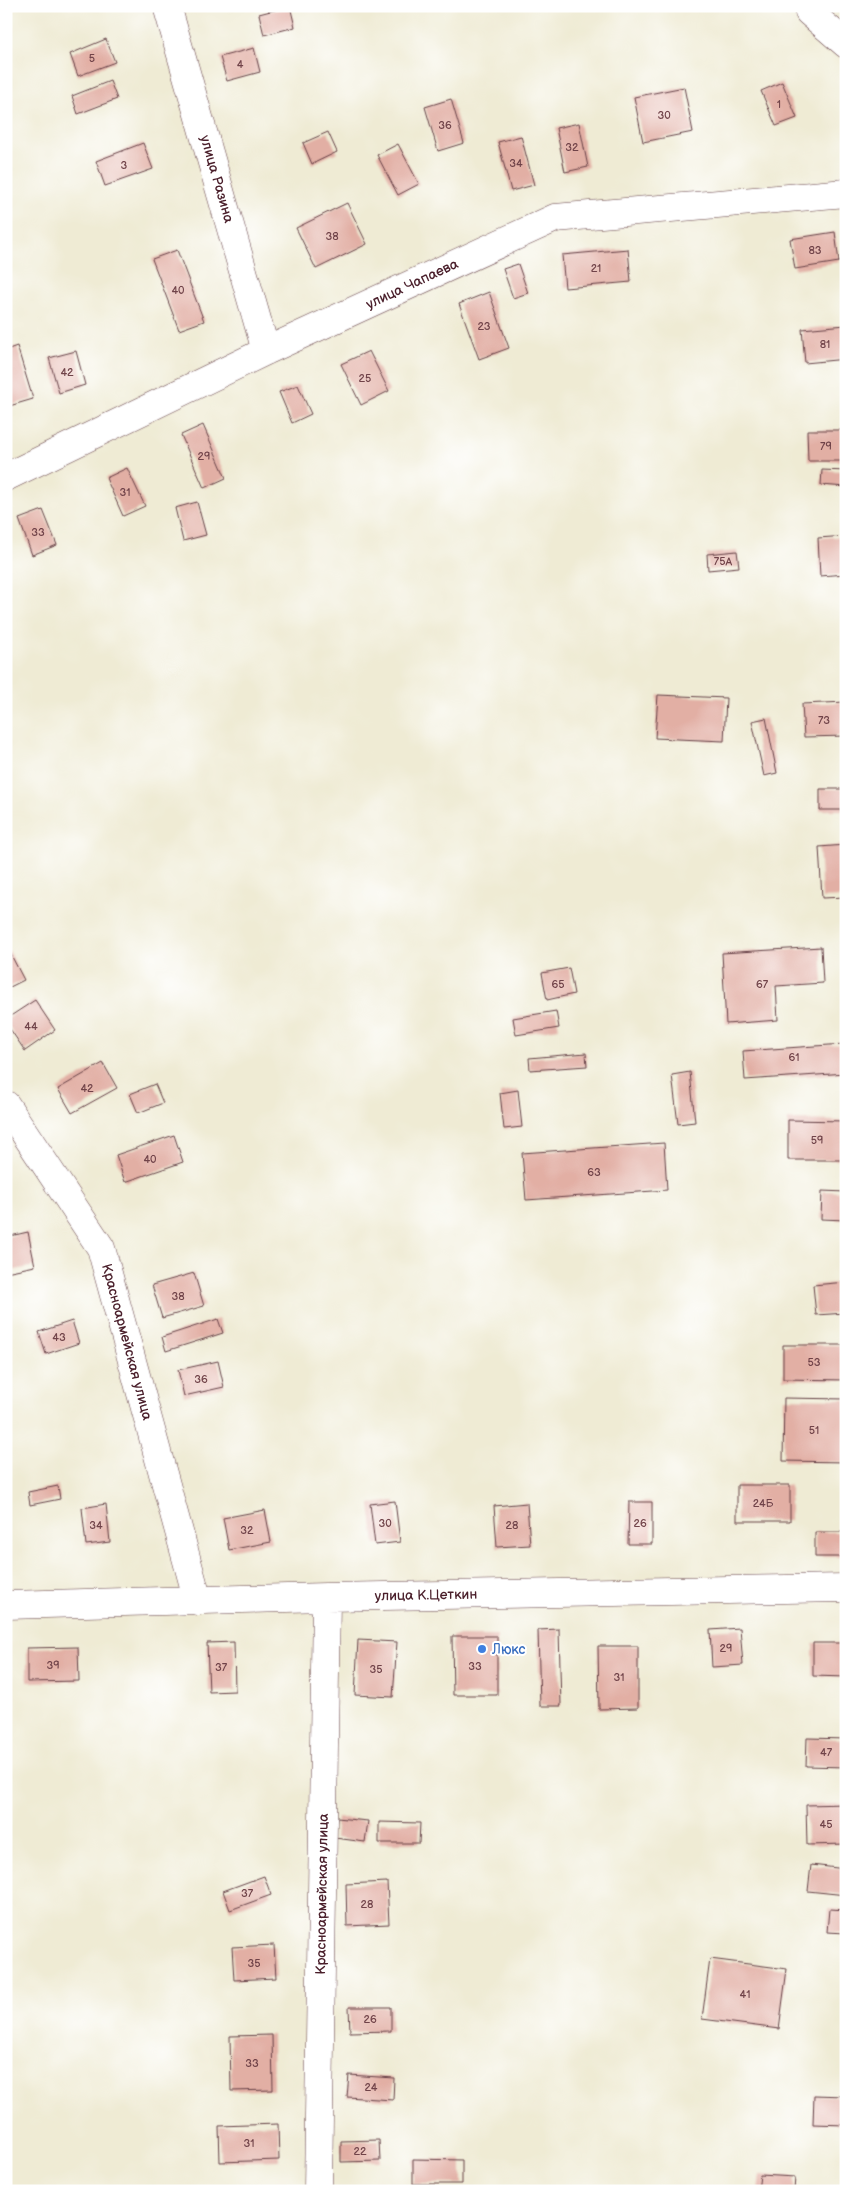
<svg xmlns="http://www.w3.org/2000/svg" width="852" height="2197" font-family="'Balsamiq Sans',sans-serif">
	<style>
		.building { fill: #e2afa4 }
		.lines { fill: none; stroke-linecap: round; stroke-linejoin: round }
		.street-casing { stroke: #633e44; stroke-width: 29 }
		.street { stroke: #fff; stroke-width: 28 }
		.shop-dot { fill: #3f7fe0; stroke: #fff; stroke-width: 2 }
		.labels { text-anchor: middle; dominant-baseline: central; stroke-width: 4; stroke-linejoin: round; paint-order: stroke }
		.number-label { font-size: 11px; fill: #704349 }
		.street-label { font-size: 14px; fill: #4a1f2b; stroke: #fff }
		.shop-label { font-size: 14px; fill: #366cbe; stroke: #fff; text-anchor: start }
	</style>
	<rect width="100%" height="100%" fill="#fff"/>
	<filter id="ink" filterUnits="userSpaceOnUse"><feTurbulence type="fractalNoise" baseFrequency=".02" numOctaves="2"/><feDisplacementMap in="SourceGraphic" scale="10" xChannelSelector="R" yChannelSelector="G"/><feConvolveMatrix kernelMatrix="1 2 1 2 8 2 1 2 1" color-interpolation-filters="sRGB"/></filter>
	<filter id="wash" filterUnits="userSpaceOnUse"><feTurbulence type="fractalNoise" baseFrequency=".0096" numOctaves="4" result="noise"/><feDisplacementMap in="SourceGraphic" scale="20" xChannelSelector="R" yChannelSelector="G"/><feGaussianBlur stdDeviation="1.12" result="paint"/><feColorMatrix in="noise" values="0 0 0 0 0 0 0 0 0 0 0 0 0 0 0 0 0 1.4 0 .05"/><feComposite in="paint" operator="in"/></filter>
	<g filter="url(#wash)">
		<rect width="100%" height="100%" fill="#efebd4"/>
		<g id="blocks">
			<path class="building" d="M290,6l5,21 -31,8 -5,-21z
				M106,39l9,23 -37,14 -8,-22z
				M254,48l6,24 -33,9 -7,-24z
				M110,81l7,18 -39,15 -6,-18z
				M782,82l15,36 -21,8 -15,-35z
				M684,87l9,45 -50,10 -9,-45z
				M451,99l13,44 -26,8 -13,-44z
				M579,123l9,44 -23,5 -9,-44z
				M328,132l9,20 -25,12 -9,-21z
				M521,136l13,49 -23,6 -13,-49z
				M143,143l10,26 -48,17 -9,-25z
				M398,144l21,40 -21,11 -21,-40z
				M347,203l20,41 -51,25 -20,-41z
				M835,232l4,30 -44,7 -5,-30z
				M628,249l3,33 -66,6 -3,-33z
				M177,250l27,71 -25,9 -27,-71z
				M518,264l10,29 -15,5 -10,-29z
				M489,292l20,56 -30,11 -20,-55z
				M846,325v34l-41,4 -3,-34z
				M17,346l16,53 -27,8v-57z
				M76,351l9,34 -26,8 -10,-35z
				M369,351l20,40 -28,14 -20,-41z
				M298,385l13,29 -19,9 -13,-31z
				M203,425l23,53 -22,10 -23,-53z
				M807,430h38l-1,31h-36z
				M127,468l18,38 -22,10 -17,-38z
				M822,470l24,1v16l-25,-2z
				M197,502l9,33 -23,6 -8,-33z
				M43,510l14,35 -25,10 -13,-36z
				M846,536v38l-26,2 -2,-38z
				M737,551l2,16 -31,3 -1,-16z
				M658,695l68,3 -2,43 -69,-3z
				M846,702v34l-42,1 -2,-33z
				M766,718l11,55 -13,3 -12,-55z
				M820,789h26v21h-26z
				M846,845v52l-24,1 -3,-51z
				M821,947l2,36 -47,3 2,34 -52,4 -4,-71z
				M9,951l15,29 -18,9v-37z
				M569,968l5,26 -27,6 -5,-27z
				M35,1000l20,30 -30,21 -19,-28v-4z
				M556,1011l3,17 -43,7 -3,-17z
				M844,1044l2,29 -101,7 -2,-29z
				M586,1053l1,13 -57,4 -1,-12z
				M103,1063l14,25 -45,25 -14,-24z
				M690,1072l5,50 -17,2 -6,-49z
				M155,1084l8,19 -25,10 -8,-19z
				M518,1090l4,37 -18,2 -4,-36z
				M788,1120l58,1v39h-58z
				M174,1135l9,27 -58,20 -9,-27z
				M664,1143l3,47 -141,10 -4,-47z
				M822,1191l24,1v28l-25,-1z
				M28,1232l7,34 -29,6v-35z
				M194,1273l10,33 -42,12 -10,-33z
				M846,1282v31l-30,2 -3,-30z
				M218,1319l5,14 -57,18 -4,-14z
				M72,1321l7,22 -33,11 -7,-22z
				M783,1345h63v35l-63,-1z
				M218,1361l6,26 -40,9 -6,-26z
				M784,1398l62,1v63l-63,-1z
				M737,1485h53v36h-53z
				M58,1486l2,13 -30,6 -2,-13z
				M395,1501l5,41 -25,3 -5,-41z
				M629,1502h23v42h-24z
				M527,1503l3,42 -33,2 -3,-41z
				M106,1504l4,38 -24,3 -4,-37z
				M265,1510l6,32 -42,8 -6,-32z
				M815,1532h31v25h-31z
				M740,1628l3,37 -31,2 -2,-37z
				M559,1629l2,77h-21l-2,-76z
				M452,1636h45v59h-44z
				M358,1640l39,2 -4,55 -38,-2z
				M234,1642l1,49 -26,1 -2,-49z
				M813,1643h33v34l-33,-1z
				M598,1646h40v62l-39,1z
				M78,1647l1,34 -52,1v-34z
				M807,1738l39,1v28l-40,-1z
				M846,1804v40l-39,1 -1,-40z
				M337,1818l31,3 -3,21 -30,-4z
				M379,1822l41,1 -1,20h-40z
				M811,1865l35,4v26l-38,-4z
				M264,1876l7,19 -41,15 -7,-19z
				M387,1882l2,42 -42,2 -1,-42z
				M829,1909l17,1v23l-19,-1z
				M274,1945l2,33 -42,2 -2,-33z
				M710,1959l77,10 -8,60 -77,-10z
				M349,2007h42v24l-41,1z
				M272,2035l1,55 -42,1 -1,-55z
				M349,2075l45,3 -1,22 -46,-3z
				M814,2095l32,1v29l-33,-1z
				M278,2124l1,36 -59,2 -1,-36z
				M379,2140l1,21 -39,1v-21z
				M413,2159l49,1v24h-49z
				M760,2175l35,2 -1,14h-36z"/>
		</g>
	</g>
	<g filter="url(#ink)">
		<use href="#blocks" fill-opacity="0" stroke="#633e44" stroke-width="1"/>
		<g class="lines">
			<g class="street-casing">
				<path id="street" d="M167,6l99,345
					M808,6l1,6 37,32
					M6,477l260,-126 289,-133 291,-25
					M6,1105l95,143 97,353
					M6,1605l320,-8 520,-9
					M318,2191l8,-594"/>
			</g>
			<use href="#street" class="street"/>
		</g>
	</g>
	<circle class="shop-dot" cx="482" cy="1649" r="5"/>
	<g class="labels">
		<g class="number-label">
			<text x="92" y="58">5</text>
			<text x="240" y="64">4</text>
			<text x="779" y="104">1</text>
			<text x="664" y="115">30</text>
			<text x="445" y="125">36</text>
			<text x="572" y="147">32</text>
			<text x="516" y="163">34</text>
			<text x="124" y="165">3</text>
			<text x="332" y="236">38</text>
			<text x="815" y="250">83</text>
			<text x="596" y="268">21</text>
			<text x="178" y="290">40</text>
			<text x="484" y="326">23</text>
			<text x="825" y="344">81</text>
			<text x="67" y="372">42</text>
			<text x="365" y="378">25</text>
			<text x="826" y="446">79</text>
			<text x="204" y="456">29</text>
			<text x="125" y="492">31</text>
			<text x="38" y="532">33</text>
			<text x="723" y="561">75А</text>
			<text x="824" y="720">73</text>
			<text x="558" y="984">65</text>
			<text x="762" y="984">67</text>
			<text x="31" y="1026">44</text>
			<text x="794" y="1057">61</text>
			<text x="87" y="1088">42</text>
			<text x="817" y="1140">59</text>
			<text x="150" y="1159">40</text>
			<text x="594" y="1172">63</text>
			<text x="178" y="1296">38</text>
			<text x="59" y="1337">43</text>
			<text x="814" y="1362">53</text>
			<text x="201" y="1379">36</text>
			<text x="814" y="1430">51</text>
			<text x="763" y="1503">24Б</text>
			<text x="385" y="1523">30</text>
			<text x="640" y="1523">26</text>
			<text x="96" y="1525">34</text>
			<text x="512" y="1525">28</text>
			<text x="247" y="1530">32</text>
			<text x="726" y="1648">29</text>
			<text x="53" y="1665">39</text>
			<text x="475" y="1666">33</text>
			<text x="221" y="1667">37</text>
			<text x="376" y="1669">35</text>
			<text x="619" y="1677">31</text>
			<text x="826" y="1752">47</text>
			<text x="826" y="1824">45</text>
			<text x="247" y="1893">37</text>
			<text x="367" y="1904">28</text>
			<text x="254" y="1963">35</text>
			<text x="745" y="1994">41</text>
			<text x="370" y="2019">26</text>
			<text x="252" y="2063">33</text>
			<text x="371" y="2087">24</text>
			<text x="249" y="2143">31</text>
			<text x="360" y="2151">22</text>
		</g>
		<g class="street-label">
			<text transform="translate(217 179) rotate(74)">улица Разина</text>
			<text transform="translate(412 284) rotate(-25)">улица Чапаева</text>
			<text transform="translate(127 1342) rotate(75)">Красноармейская улица</text>
			<text transform="translate(426 1595) rotate(-1)">улица К.Цеткин</text>
			<text transform="translate(322 1894) rotate(-89)">Красноармейская улица</text>
		</g>
		<g class="shop-label">
			<text x="492" y="1649">Люкс</text>
		</g>
	</g>
	<rect width="852" height="2197" fill="none" stroke="#fff" stroke-width="25"/>
</svg>
